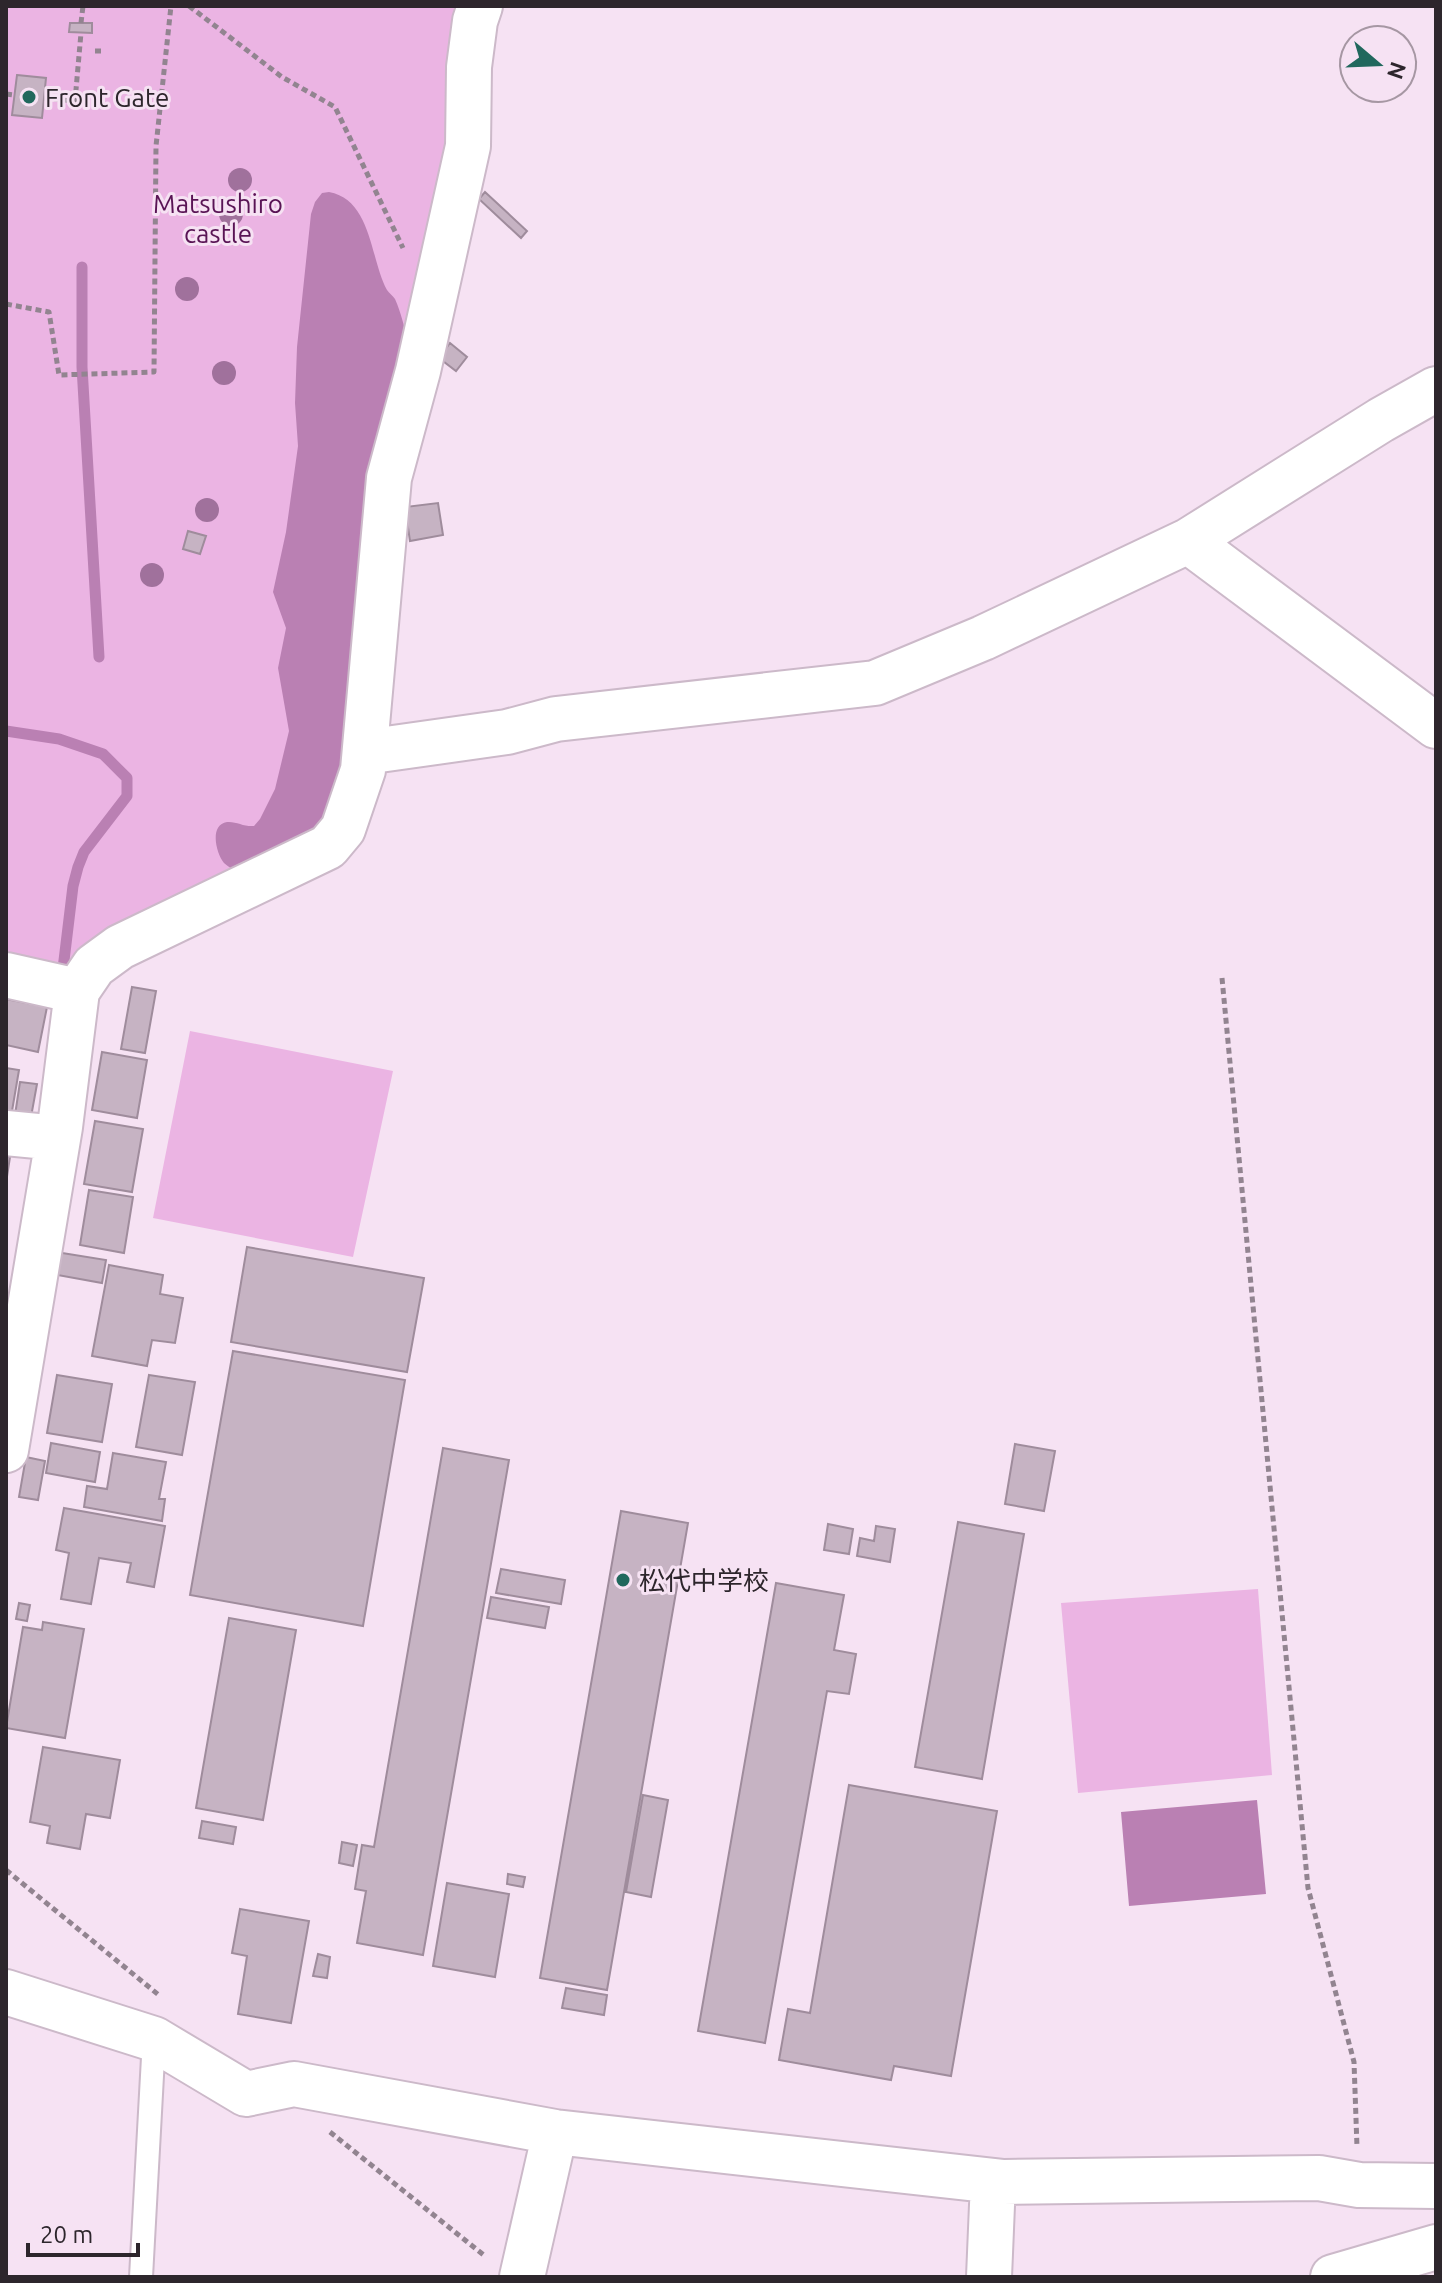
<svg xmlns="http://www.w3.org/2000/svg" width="1442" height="2283" font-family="Ubuntu,'Noto Sans JP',sans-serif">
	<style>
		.green { fill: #ebb4e3 }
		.water { fill: #ba80b3 }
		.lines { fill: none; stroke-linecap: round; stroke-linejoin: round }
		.stream { stroke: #ba80b3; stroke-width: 11 }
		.building { fill: #c6b3c3; stroke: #9f8c9c; stroke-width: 2 }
		.lane-casing { stroke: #ccb9c9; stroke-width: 26 }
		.street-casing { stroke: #ccb9c9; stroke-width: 48 }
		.primary-casing { stroke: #ccb9c9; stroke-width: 48 }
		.path { stroke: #928490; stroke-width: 5; stroke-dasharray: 6 4; stroke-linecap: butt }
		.lane { stroke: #fff; stroke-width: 22 }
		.street { stroke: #fff; stroke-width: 44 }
		.primary { stroke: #fff; stroke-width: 44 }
		.tree { fill: #a0719c }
		.poi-dot { fill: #21685d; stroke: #f6e2f3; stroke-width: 3 }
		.labels { text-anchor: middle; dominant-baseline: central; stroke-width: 6; stroke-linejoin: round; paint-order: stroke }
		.poi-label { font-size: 26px; fill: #2d262c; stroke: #f6e2f3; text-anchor: start }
		.park-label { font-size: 26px; fill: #591455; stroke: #f6e2f3 }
	</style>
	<rect width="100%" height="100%" fill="#f6e2f3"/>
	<path class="green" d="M6,6h450l2,12 -5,129 -115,662 -267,172 -65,-16z
		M190,1031l203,40 -40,186 -200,-39z
		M1258,1589l14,186 -194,18 -17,-190z"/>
	<path class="water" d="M329,192c43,8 41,67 58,98 2,3 6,6 8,9 6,13 9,29 14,42l-54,416 -26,70 -94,44c-4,-3 -8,-5 -11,-8 -8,-10 -15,-38 3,-41 9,-1 17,5 27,4l6,-7 15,-30 14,-58 -11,-63 8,-40 -13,-36 13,-60 12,-86 -3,-43 2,-56 14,-133 4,-12 7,-9z
		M1257,1800l9,94 -137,12 -8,-94z"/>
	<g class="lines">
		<path class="stream" d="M82,267v100l17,290
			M6,731l53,8 44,15 24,24v18l-43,56 -6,15 -5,19 -11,91"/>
	</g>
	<path class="building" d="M70,23h22v10l-23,-1z
		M17,75l29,3 -4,40 -30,-3z
		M485,192l42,39 -6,7 -42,-39z
		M450,343l17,14 -11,14 -17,-13z
		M438,503l5,32 -33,6 -5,-34z
		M188,531l18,5 -6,18 -17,-5z
		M132,987l24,4 -11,62 -24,-4z
		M6,999l41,8 -9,45 -32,-7z
		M102,1052l45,8 -10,58 -45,-8z
		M6,1068l13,2 -7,41 -6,-1z
		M20,1082l17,2 -6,33 -16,-2z
		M95,1121l48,8 -11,63 -48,-8z
		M6,1156l4,1 -4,26z
		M89,1190l44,7 -9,56 -44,-8z
		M247,1247l177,31 -17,94 -176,-30z
		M56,1252l50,8 -4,23 -50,-9z
		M109,1265l54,10 -3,19 23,4 -8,45 -23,-3 -5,26 -55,-10z
		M233,1351l172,29 -42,246 -173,-31z
		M57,1375l55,9 -10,58 -55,-9z
		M149,1375l46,7 -13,73 -46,-8z
		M51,1443l49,9 -5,30 -49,-9z
		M1015,1444l40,7 -11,60 -39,-7z
		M443,1448l66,12 -86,495 -66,-12 9,-52 -11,-2 7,-44 12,2z
		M113,1453l53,9 -7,37h6l-3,22 -78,-14 3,-21 20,3z
		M26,1457l19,4 -7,39 -19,-3z
		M64,1508l101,18 -11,61 -27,-5 4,-19 -32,-5 -8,46 -30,-5 8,-46 -13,-3z
		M621,1511l67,12 -81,467 -67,-12z
		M958,1522l66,12 -42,245 -67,-12z
		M828,1524l25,5 -4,25 -25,-4z
		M876,1526l19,3 -5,33 -33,-6 3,-18 14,3z
		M501,1569l64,11 -4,24 -65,-11z
		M776,1583l68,12 -10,55 22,4 -7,40 -22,-3 -62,352 -67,-12z
		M491,1597l58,10 -4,21 -58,-10z
		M19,1603l11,2 -3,16 -11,-2z
		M229,1618l67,12 -33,190 -67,-12z
		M43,1622l41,7 -19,109 -59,-10 17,-101 19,3z
		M43,1747l77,13 -10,58 -24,-4 -6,35 -33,-6 3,-17 -20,-4z
		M849,1785l148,26 -46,265 -57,-10 -3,14 -112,-20 9,-51 22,4z
		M643,1795l25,5 -17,97 -25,-5z
		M202,1821l34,6 -3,17 -34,-6z
		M342,1842l15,3 -4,21 -14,-3z
		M508,1874l17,3 -2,10 -16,-3z
		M447,1883l62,11 -14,83 -62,-11z
		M240,1909l69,12 -18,102 -53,-9 9,-58 -15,-3z
		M318,1954l12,3 -3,21 -14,-2z
		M566,1988l41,7 -3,20 -42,-7z"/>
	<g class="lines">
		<g class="lane-casing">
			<path id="lane" d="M141,2277l13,-238"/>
		</g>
		<g class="street-casing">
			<path id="street" d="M1188,541l248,185
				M365,752l142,-20 49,-13 319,-36 108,-45 205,-97 193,-121 55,-31
				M6,975l71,16
				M6,1133l52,5
				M6,1450l54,-323 17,-136 17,-25 26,-19 208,-100 15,-18 20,-59 26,-292 29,-107 50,-225 1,-79 6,-46 5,-15
				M6,1992l148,47 92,55 48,-10 261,48 449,50 315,-4 40,7 77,1
				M522,2277l33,-145
				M989,2277l4,-96"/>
		</g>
		<g class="primary-casing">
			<path id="primary" d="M1333,2277l103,-30"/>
		</g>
		<path class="path" d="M189,6l93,71 53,30 68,141
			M81,23l2,-17
			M95,51h7
			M6,94l8,1
			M44,98l31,3 6,-68
			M6,304l43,8 10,63 95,-3 2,-226 15,-140
			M1222,978l86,910 46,174 3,85
			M6,1870l154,126
			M330,2132l155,124"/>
		<use href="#lane" class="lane"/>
		<use href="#street" class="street"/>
		<use href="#primary" class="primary"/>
	</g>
	<g class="tree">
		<circle cx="240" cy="180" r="12"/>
		<circle cx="231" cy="214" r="12"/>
		<circle cx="187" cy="289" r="12"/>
		<circle cx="224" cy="373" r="12"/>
		<circle cx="207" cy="510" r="12"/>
		<circle cx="152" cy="575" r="12"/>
	</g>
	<g class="poi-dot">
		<circle cx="29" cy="97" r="8"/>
		<circle cx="623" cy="1580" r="8"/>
	</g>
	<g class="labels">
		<g class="poi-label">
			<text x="45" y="97">Front Gate</text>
			<text x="639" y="1580">松代中学校</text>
		</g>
		<g class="park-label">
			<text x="218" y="203">Matsushiro<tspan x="218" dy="30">castle</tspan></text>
		</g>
	</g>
	<rect width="1442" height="2283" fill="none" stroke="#2d262c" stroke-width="16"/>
	<g transform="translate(1378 64) rotate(109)"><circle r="38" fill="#f6e2f3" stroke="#a697a3" stroke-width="2"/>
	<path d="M0-6L14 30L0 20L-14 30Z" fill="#21685d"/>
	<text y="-12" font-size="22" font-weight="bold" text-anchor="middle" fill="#2d262c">N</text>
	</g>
	<path d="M28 2243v12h110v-12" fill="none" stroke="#2d262c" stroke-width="4"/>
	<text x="40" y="2243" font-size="24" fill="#2d262c" stroke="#f6e2f3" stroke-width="6" paint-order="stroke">20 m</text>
</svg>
